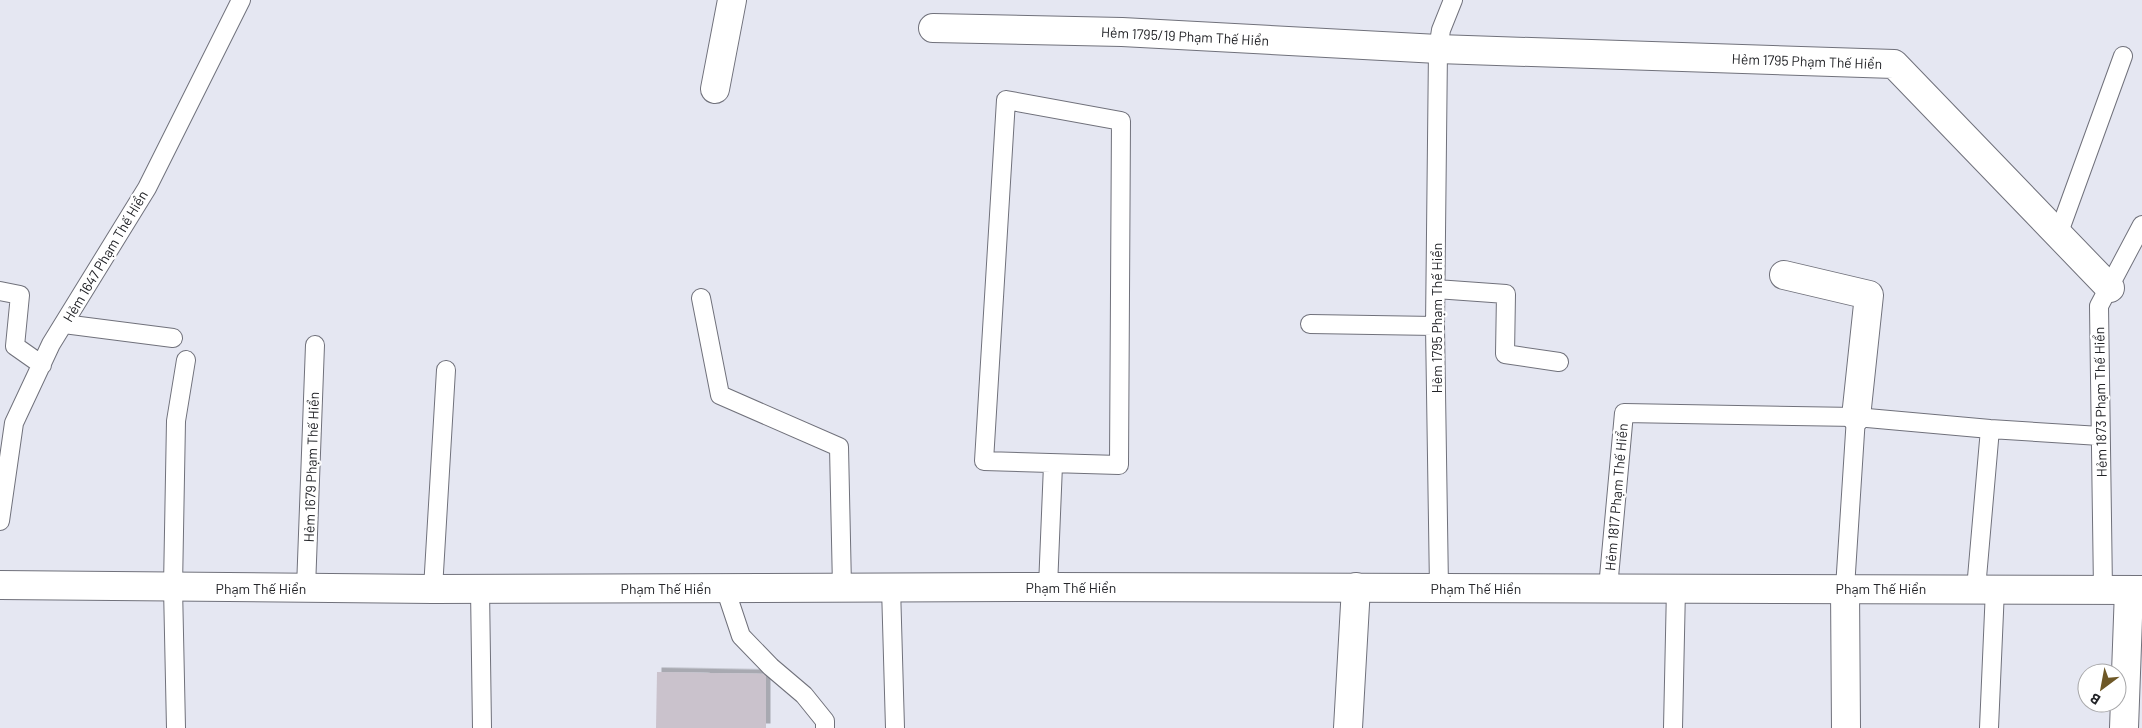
<svg xmlns="http://www.w3.org/2000/svg" width="2142" height="728" font-family="Barlow,sans-serif">
	<style>
		.building { fill: #cac2cc; filter: url(#shadow) }
		.lines { fill: none; stroke-linecap: round; stroke-linejoin: round }
		.lane-casing { stroke: #70717b; stroke-width: 20 }
		.street-casing { stroke: #70717b; stroke-width: 30 }
		.secondary-casing { stroke: #70717b; stroke-width: 30 }
		.lane { stroke: #fff; stroke-width: 18 }
		.street { stroke: #fff; stroke-width: 28 }
		.secondary { stroke: #fff; stroke-width: 28 }
		.labels { text-anchor: middle; dominant-baseline: central; stroke-width: 5; stroke-linejoin: round; paint-order: stroke }
		.street-label { font-size: 14px; fill: #232428; stroke: #fff }
	</style>
	<defs>
		<filter id="shadow"><feDropShadow dx="4.5" dy="-4.5" stdDeviation="0" flood-color="#0004"/></filter>
	</defs>
	<rect width="100%" height="100%" fill="#e5e7f2"/>
	<path class="building" d="M657,672l109,2v54h-110z"/>
	<g class="lines">
		<g class="lane-casing">
			<path id="lane" d="M1006,100l115,21 -2,344 -135,-4z
				M2058,235l65,-179
				M1436,289l70,5 -1,60 54,8
				M0,291l20,4 -5,51 27,19
				M701,298l19,97 119,52 3,140
				M64,324l109,14
				M1310,324l125,2
				M0,521l14,-98 37,-79 96,-156 94,-188
				M891,587l4,141
				M1048,587l5,-122
				M306,588l9,-243
				M725,588l16,48 30,31 33,28 21,26v7
				M1439,588l-4,-262 3,-277 3,-19 12,-30
				M1608,588l16,-175 232,4 134,12 110,7
				M1845,588l11,-171
				M433,589l13,-219
				M480,589l2,139
				M1976,589l14,-160
				M2103,590l-4,-284 43,-81
				M176,728l-3,-141 3,-166 10,-61
				M1673,728l3,-140
				M1989,728l6,-139"/>
		</g>
		<g class="street-casing">
			<path id="street" d="M933,28l189,4 316,17 456,15 216,224
				M715,89l17,-89
				M1784,275l85,20 -13,122
				M1845,588l1,140
				M1348,728l8,-141
				M2124,728l5,-138"/>
		</g>
		<g class="secondary-casing">
			<path id="secondary" d="M0,585l433,4 615,-2 1094,3"/>
		</g>
		<use href="#lane" class="lane"/>
		<use href="#street" class="street"/>
		<use href="#secondary" class="secondary"/>
	</g>
	<g class="labels">
		<g class="street-label">
			<text transform="translate(1185 36) rotate(3)">Hẻm 1795/19 Phạm Thế Hiển</text>
			<text transform="translate(1807 61) rotate(2)">Hẻm 1795 Phạm Thế Hiển</text>
			<text transform="translate(105 256) rotate(-59)">Hẻm 1647 Phạm Thế Hiển</text>
			<text transform="translate(1436 318) rotate(-90)">Hẻm 1795 Phạm Thế Hiển</text>
			<text transform="translate(2100 402) rotate(-91)">Hẻm 1873 Phạm Thế Hiển</text>
			<text transform="translate(311 467) rotate(-88)">Hẻm 1679 Phạm Thế Hiển</text>
			<text transform="translate(1616 497) rotate(-85)">Hẻm 1817 Phạm Thế Hiển</text>
			<text x="1071" y="587">Phạm Thế Hiển</text>
			<text x="261" y="588">Phạm Thế Hiển</text>
			<text x="666" y="588">Phạm Thế Hiển</text>
			<text x="1476" y="588">Phạm Thế Hiển</text>
			<text x="1881" y="588">Phạm Thế Hiển</text>
		</g>
	</g>
	<g transform="translate(2102 688) rotate(212)"><circle r="24" fill="#ffffff" stroke="#a7a7a9"/>
	<path d="M0-4L9 19L0 12L-9 19Z" fill="#6e5827"/>
	<text y="-8" font-size="14" font-weight="bold" text-anchor="middle" fill="#232428">B</text>
	</g>
</svg>
